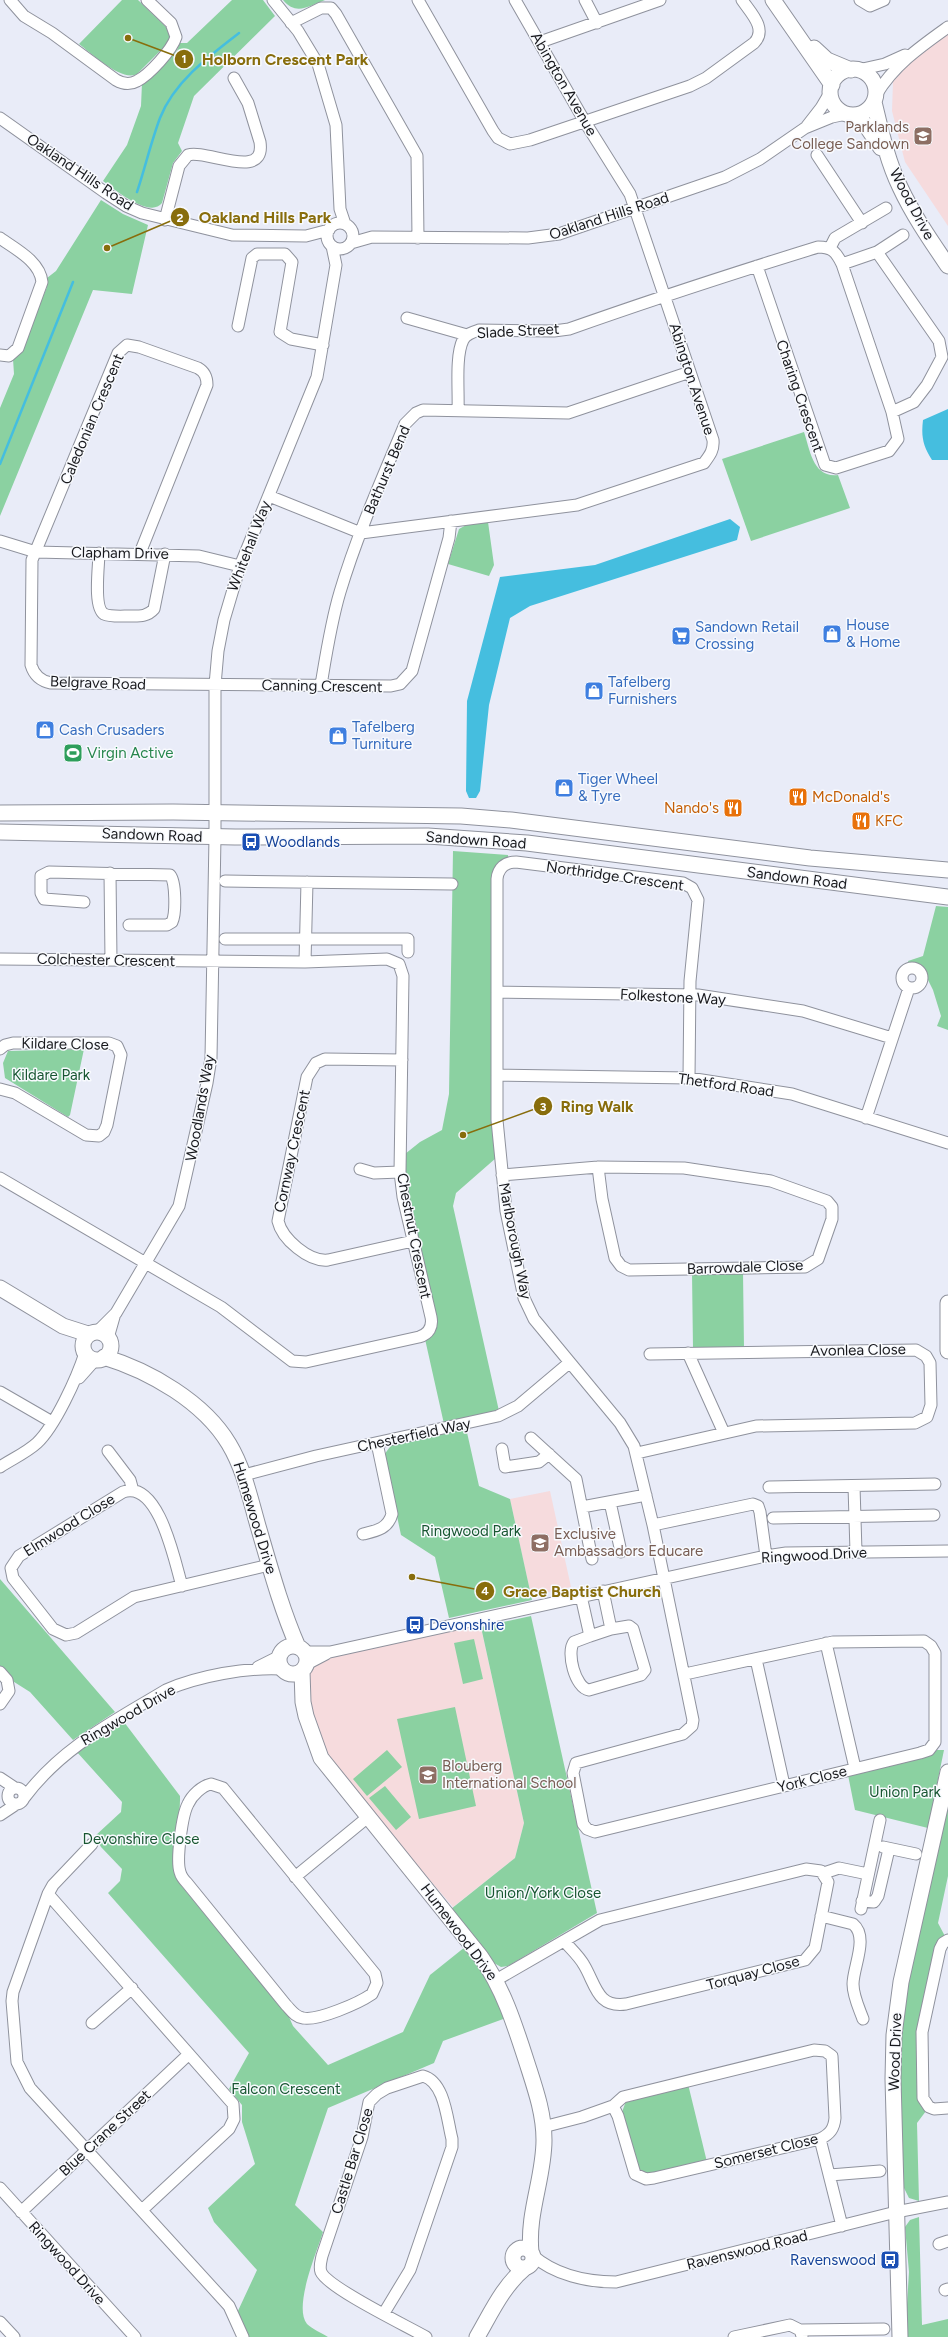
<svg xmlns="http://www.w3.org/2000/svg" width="948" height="2337" font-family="Figtree,sans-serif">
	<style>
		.education { fill: #f6dbdd }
		.green { fill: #8bd1a1 }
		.water { fill: #45bedf }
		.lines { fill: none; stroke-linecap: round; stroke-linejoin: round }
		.stream { stroke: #45bedf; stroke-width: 2.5 }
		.street-casing { stroke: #8f929d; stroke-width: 13 }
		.secondary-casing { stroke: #8f929d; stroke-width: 17 }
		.street { stroke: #fff; stroke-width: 11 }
		.secondary { stroke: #fff; stroke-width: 15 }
		.labels { text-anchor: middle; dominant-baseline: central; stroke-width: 3; stroke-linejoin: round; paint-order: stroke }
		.street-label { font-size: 15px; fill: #18191d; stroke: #f8fafe }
		.education-label { font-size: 15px; fill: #785e54; stroke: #f8fafe; text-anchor: start }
		.shop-label { font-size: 15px; fill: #366cbe; stroke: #f8fafe; text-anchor: start }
		.leisure-label { font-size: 15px; fill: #27864d; stroke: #f8fafe; text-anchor: start }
		.food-label { font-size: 15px; fill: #c56008; stroke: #f8fafe; text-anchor: start }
		.transit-label { font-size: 15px; fill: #164399; stroke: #f8fafe; text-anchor: start }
		.park-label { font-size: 15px; fill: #185632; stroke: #f8fafe }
		.leader { fill: none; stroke: #886d0c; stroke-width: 1.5 }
		.callout-dot { fill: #886d0c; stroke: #f8fafe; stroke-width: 1.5 }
		.mark-label { font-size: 12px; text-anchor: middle; font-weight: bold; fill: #fff }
		.callout-label { font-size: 16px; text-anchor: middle; font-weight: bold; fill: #886d0c; stroke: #f8fafe; stroke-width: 3; stroke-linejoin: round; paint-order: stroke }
	</style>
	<rect width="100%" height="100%" fill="#e9ecf8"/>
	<path class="education" d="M948,34v192l-43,-64 -13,-51 1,-29 17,-20z
		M550,1491l21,96 -40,9 -21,-97z
		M480,1623l44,200 -9,35 -62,49 -97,-113 -28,-37 -14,-34 -7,-37 2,-14 13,-13z"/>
	<path class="green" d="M122,0h16l31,30 2,7 -4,7 -30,30c-15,8 -45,-20 -58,-30z
		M232,0h31l12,16 -81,80 -16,47 4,8 -9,12 -11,40c-12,16 -48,-14 -59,-22l24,-36 14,-39 1,-23 35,-33 3,-7h7z
		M283,0h42c-16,6 -29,16 -42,0z
		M101,200l22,14 25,11 -16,69 -39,-4 -93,226v-108l14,-34 -1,-15 7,-7 27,-65v-9l9,-7z
		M804,432c6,18 9,46 34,43l12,33 -99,33 -29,-82z
		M488,522l6,43 -5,11 -41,-12 11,-35 9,-5z
		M453,851l55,4v3l-14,17 -3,220 5,63 -40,35 -3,13 46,205 -55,13 -19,-85 4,-3 -24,-155v-27l15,-12 22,-12 7,-36z
		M936,906l12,1v123l-11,-4 4,-10 -8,-26 -11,-22 -13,-4 -1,-3 15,-5z
		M84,1049l-14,66 -2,2 -63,-39 -2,-15 5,-12z
		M743,1272l1,76 -51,1 -1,-76z
		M466,1428l13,58 31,13 22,101 -83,18 -14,-61 -34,-22 -17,-80 8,-11z
		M0,1579l115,133 -42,28 -43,-48 -19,-12 -11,-13z
		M531,1616l66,297 -89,53 -7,1 -7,-4 -43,-54 64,-51 9,-35 -43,-196z
		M474,1639l9,40 -20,5 -9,-41z
		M455,1707l21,99 -57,13 -22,-100z
		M124,1722l56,74c1,32 -15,57 0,88l109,133 4,9 35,39 75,-33 27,-57 35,-28 26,36 15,35 -63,23 -9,22 -106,45 -33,97 28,27c-6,20 -30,75 -16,92 5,5 15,9 21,13h-82l-9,-24 20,-43 -43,-48 -6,-14 47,-44 -13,-42v-17l-13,-16 20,-36 -141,-160 12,-12 2,-12 -21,-22 -6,-11 26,-24 1,-10 -46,-51z
		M387,1750l15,17 -35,29 -14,-17z
		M937,1750h7l-16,78 -73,-18 -7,-35 82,-20z
		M385,1786l26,31 -15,13 -27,-32z
		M948,1799v77l-10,47 9,17 -24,79 6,88 -12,16 2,78 -10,-3 -5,-10 -3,1 -1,-160 7,-44z
		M688,2084l19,78 -55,14 -13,-3 -17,-61 4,-11z
		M919,2217l3,108 26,-6v18h-43l4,-65 -4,-45 5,-7z"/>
	<path class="water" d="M948,409v51h-16c-9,-14 -11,-23 -9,-40z
		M730,519l10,8 -3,13 -207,66 -20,12 -21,87 -9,86 -4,7h-7l-3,-7 1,-90 33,-124 95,-12z"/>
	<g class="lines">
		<path class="stream" d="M137,192c8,-24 14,-50 23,-74 14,-36 49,-62 79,-85
			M0,464l73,-182"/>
		<g class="street-casing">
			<path id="street" d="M10,0l14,16 28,17 64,47c7,4 14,5 21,1 12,-6 35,-31 39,-44l-5,-14 -24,-23
				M273,0l25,31 20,33 18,61 4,84 5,15
				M418,0l75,131 5,7 12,6 20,-4 160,-54 16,-8 48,-35c14,-14 -4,-31 -12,-43
				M585,0l12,23
				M860,0l10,6 14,-6
				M291,23l30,-15h10l5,6 81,142 1,82
				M540,42l120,-42
				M858,70l27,-6 20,-9
				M876,95c18,-30 44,-48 72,-68
				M0,118l106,75 20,13 16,7 90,22 74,1 23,-6
				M807,126l14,-18 10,-17
				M817,155l45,68
				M165,220l14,-54 9,-11c18,-6 78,27 72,-13l-12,-39 -14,-25
				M327 236a13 13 0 1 1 26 0a13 13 0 1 1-26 0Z
				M0,238c15,11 40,23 42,44l-24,66 -9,8 -9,-1
				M351,243l21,-6 156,1 31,-4 166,-57 35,-18 45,-31 27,-11 14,-3
				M830,248l5,-10 51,-30
				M877,252l62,89 3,16 -15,28 -13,17 -22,10
				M842,264l35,-12 26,-17
				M407,318l60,17
				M238,326l14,-68 5,-4h28l7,8 -12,70 11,7 32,6
				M458,410c1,-18 -3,-54 5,-70 3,-6 10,-8 16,-10l75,1 15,-2c82,-29 165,-56 249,-82 14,0 18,5 24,17l50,148 6,27 -9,12 -53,17 -11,-3 -68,-199
				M269,496l92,37 216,-28 127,-42c6,-8 10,-13 9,-23l-83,-246 -45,-72 -70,-122
				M0,541l36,11 163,4 41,10
				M99,553c0,12 -6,54 5,61 6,3 18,2 25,2 10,0 18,1 25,-7l11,-55
				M140,553l67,-168c0,-8 -2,-13 -9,-17l-59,-21 -12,-2 -9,8 -86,207 -1,105c3,10 9,16 20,18l340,3 9,-2 12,-13 37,-133 2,-17
				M321,685c5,-30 10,-63 19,-93 17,-57 42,-113 65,-168l11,-11 7,-3 145,3 122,-41
				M110,873l1,87
				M225,881l227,3
				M84,902l-40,-3 -3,-6v-17l8,-4 121,3c6,7 6,39 2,47l-5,3h-38
				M225,939h183v13
				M0,959l305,3 82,-3 12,5 4,12 -3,196 3,25 28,120c2,10 -2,17 -12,20l-113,25 -14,-1 -71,-54 -221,-129
				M305,962l2,-80
				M902 978a10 10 0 1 1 20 0a10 10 0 1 1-20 0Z
				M497,992l201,3 105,16 89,27
				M0,1049l5,-4 8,-2h96l8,3 4,9 -14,70 -3,7 -5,4 -13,-1 -71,-42 -15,-4
				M402,1060l-77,-1 -9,4 -9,14 -29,144c4,18 31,41 50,39l85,-19
				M497,1075l192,3 103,16 156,49
				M866,1118l43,-130
				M360,1169l14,4 26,-1
				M502,1175l96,-8 86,1 87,13 56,20 5,6v12l-14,40 -13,8 -176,3 -8,-4 -6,-8 -13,-59 -4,-32
				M97,1332l19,-19 63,-107 28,-123 4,-25 4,-221v-152l3,-34 6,-31 16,-54 77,-189 19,-112 -4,-19
				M108,1338l6,-21
				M688,1353l36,80
				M79,1378l16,-18
				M0,1392l52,30
				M531,1438l45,41 16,80
				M502,1449l3,18 34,-5 10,-8
				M108,1451l22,29 3,11
				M637,1453l119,-27 159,-3 12,-6 4,-12 -1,-42 -4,-7 -10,-6 -266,4
				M0,1467c12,-8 26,-14 37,-24 18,-17 40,-65 48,-90
				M244,1475l72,-19 182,-40 20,-10 51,-43
				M854,1486l2,66
				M769,1487l166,-3
				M610,1502l11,50
				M582,1507l64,-12
				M773,1518l161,-3
				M653,1525l100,-21 5,2 2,6 6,44
				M363,1534c13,-3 25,-5 29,-20l-15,-71
				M182,1586c-7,-23 -23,-107 -59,-94l-104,64 -8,12 2,10 40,51 13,6 10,-2 58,-36 135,-32
				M581,1596l9,40 -16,6c-8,10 1,46 15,48l52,-15 4,-5 -12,-41 -4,-3 -18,3 -8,-38
				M590,1636l21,-7
				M826,1643l29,125
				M304,1652h26l436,-96 20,-3 162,-2
				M756,1659l28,126
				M307,1664l19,-10
				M258,1667l22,-11
				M0,1672l7,8 2,11 -9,13
				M685,1674l148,-32 91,-1 7,5 4,7v89l-6,8 -9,3 -325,79 -8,-3 -4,-5 -10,-51 3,-10 107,-29 9,-8 1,-6 -40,-195 -19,-79 -14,-23 -86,-104 -10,-21 -18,-87 -9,-91v-241c1,-11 8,-17 19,-17l167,21 9,5 6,12 -8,81 -1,97
				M0,1778l15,10
				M211,1784l12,4 152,186 2,9 -5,11c-13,9 -54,27 -69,24 -8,-1 -12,-8 -17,-13l-99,-122c-3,-3 -6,-7 -7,-11 -4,-12 2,-57 8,-68 4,-9 14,-18 23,-20z
				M8 1796a8 8 0 1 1 16 0a8 8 0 1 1-16 0Z
				M24,1798c38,-51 89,-76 142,-108 32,-14 81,-23 116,-21
				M0,1815l15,-10
				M92,1844l-39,41 -5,9 -35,98 -1,9 5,61 13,26 199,218 14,31
				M883,1847l33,7
				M824,1873l15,-5 29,6
				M295,1877l73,-60
				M48,1894l185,210 1,15 -5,10 -87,81
				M862,1901l12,1 4,-6 11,-47
				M861,1909l19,-89
				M821,1916l32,8c16,13 0,43 0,60 0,12 6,24 10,35
				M948,1940l-5,3 -3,6 -18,83 1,66 6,9 5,2 14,-1
				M496,1980l104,-60 206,-51 15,2 7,11 -13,66 -10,12 -179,44c-29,4 -30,-19 -42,-39 -5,-9 -13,-16 -20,-24
				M92,2023l40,-35
				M543,2127l39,-10 31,-11 10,-9 191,-47 11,1 7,5 3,62c-1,11 -5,16 -15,21l-166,39 -8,1 -11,-5 -17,-58 -5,-10
				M820,2139l22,87
				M830,2175l50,-4
				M0,2188l135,149
				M21,2212l168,-158
				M939,2244l9,-3
				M532,2255c23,20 55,27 84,27l280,-70 52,-10
				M945,2290l3,-1
				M384,2313l26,-43 42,-123v-8c-5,-19 -7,-57 -29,-63l-36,12 -10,6 -8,8 -7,35 -40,119c-1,5 -3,11 -1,16 7,16 86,54 105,65
				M0,2322l14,15
				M800,2330l84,-1
				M734,2337l56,-12 10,5 2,6"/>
		</g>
		<g class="secondary-casing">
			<path id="secondary" d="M773,0l59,85
				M814,48l13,12 24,10
				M830 92a23 23 0 1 1 46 0a23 23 0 1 1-46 0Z
				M874,102c7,29 13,58 26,85 13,28 31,54 48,79
				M851,115l14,9 16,24
				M0,813l173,-1 288,4 50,4 299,38 138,12
				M0,832l235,5 193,-1 99,7 421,54
				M0,1288l63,38 25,8
				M948,1303v48
				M83 1346a14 14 0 1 1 28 0a14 14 0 1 1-28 0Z
				M104,1357c46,14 100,45 125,87 15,25 21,54 29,82 12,41 23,82 40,121
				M279 1660a14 14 0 1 1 28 0a14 14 0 1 1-28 0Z
				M302,1671l1,31 3,14 15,42 160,199c23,33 34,69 46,106 8,25 17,50 17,77 0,38 -17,73 -13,112
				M513 2258a10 10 0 1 1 20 0a10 10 0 1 1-20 0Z
				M477,2337c14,-24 26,-51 48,-69
				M900,2337l-7,-258 1,-44 7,-53 47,-210"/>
		</g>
		<use href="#street" class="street"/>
		<use href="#secondary" class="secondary"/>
	</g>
	<defs>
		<g id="school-square" transform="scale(1)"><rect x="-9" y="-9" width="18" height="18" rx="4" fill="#8d6e63" stroke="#f8fafe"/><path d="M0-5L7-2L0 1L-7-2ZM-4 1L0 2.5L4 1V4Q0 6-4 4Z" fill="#fff"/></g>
		<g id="shop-square" transform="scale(1)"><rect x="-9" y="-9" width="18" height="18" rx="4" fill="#3f7fe0" stroke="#f8fafe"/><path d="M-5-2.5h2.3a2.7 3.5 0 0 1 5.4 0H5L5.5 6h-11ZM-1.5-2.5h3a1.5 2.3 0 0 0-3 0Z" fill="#fff"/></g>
		<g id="supermarket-square" transform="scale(1)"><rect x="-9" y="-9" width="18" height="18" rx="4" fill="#3f7fe0" stroke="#f8fafe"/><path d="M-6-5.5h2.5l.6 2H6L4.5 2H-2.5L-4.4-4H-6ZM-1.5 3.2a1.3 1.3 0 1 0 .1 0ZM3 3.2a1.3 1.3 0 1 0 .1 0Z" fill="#fff"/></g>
		<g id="stadium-square" transform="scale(1)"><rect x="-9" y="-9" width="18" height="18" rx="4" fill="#2e9e5b" stroke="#f8fafe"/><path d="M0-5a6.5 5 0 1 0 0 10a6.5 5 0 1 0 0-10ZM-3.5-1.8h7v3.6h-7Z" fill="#fff"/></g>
		<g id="restaurant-square" transform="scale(1)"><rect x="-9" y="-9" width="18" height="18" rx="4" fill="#e8710a" stroke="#f8fafe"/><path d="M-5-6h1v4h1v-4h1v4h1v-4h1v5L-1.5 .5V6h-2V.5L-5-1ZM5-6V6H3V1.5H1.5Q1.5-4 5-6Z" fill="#fff"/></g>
		<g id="bus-square" transform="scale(1)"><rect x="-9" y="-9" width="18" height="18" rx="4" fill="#1a4fb4" stroke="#f8fafe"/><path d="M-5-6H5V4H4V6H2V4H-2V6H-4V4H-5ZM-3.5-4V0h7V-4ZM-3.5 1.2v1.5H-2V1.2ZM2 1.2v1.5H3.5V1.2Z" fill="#fff"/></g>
	</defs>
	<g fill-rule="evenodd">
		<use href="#school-square" x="923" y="136"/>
		<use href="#shop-square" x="832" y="634"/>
		<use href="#supermarket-square" x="681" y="636"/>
		<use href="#shop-square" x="594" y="691"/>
		<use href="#shop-square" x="45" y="730"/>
		<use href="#shop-square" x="338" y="736"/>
		<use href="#stadium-square" x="73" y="753"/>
		<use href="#shop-square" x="564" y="788"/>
		<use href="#restaurant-square" x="798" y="797"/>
		<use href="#restaurant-square" x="733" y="808"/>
		<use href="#restaurant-square" x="861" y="821"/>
		<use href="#bus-square" x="251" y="842"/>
		<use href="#school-square" x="540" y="1543"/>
		<use href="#bus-square" x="415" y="1625"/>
		<use href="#school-square" x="428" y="1775"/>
		<use href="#bus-square" x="890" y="2260"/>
	</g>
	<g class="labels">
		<g class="street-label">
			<text transform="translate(564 84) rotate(60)">Abington Avenue</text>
			<text transform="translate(80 172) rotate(34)">Oakland Hills Road</text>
			<text transform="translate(912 204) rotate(62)">Wood Drive</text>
			<text transform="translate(609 216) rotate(-18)">Oakland Hills Road</text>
			<text transform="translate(518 331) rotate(-3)">Slade Street</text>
			<text transform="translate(692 379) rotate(72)">Abington Avenue</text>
			<text transform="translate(800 396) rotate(71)">Charing Crescent</text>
			<text transform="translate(92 419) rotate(-67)">Caledonian Crescent</text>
			<text transform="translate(387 470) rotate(-67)">Bathurst Bend</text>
			<text transform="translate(249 546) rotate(-69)">Whitehall Way</text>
			<text transform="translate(120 553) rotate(1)">Clapham Drive</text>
			<text transform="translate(98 683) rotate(2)">Belgrave Road</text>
			<text transform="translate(322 686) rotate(1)">Canning Crescent</text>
			<text transform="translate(152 835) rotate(2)">Sandown Road</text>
			<text transform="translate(476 840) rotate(4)">Sandown Road</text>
			<text transform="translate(615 876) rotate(8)">Northridge Crescent</text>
			<text transform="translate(797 878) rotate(7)">Sandown Road</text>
			<text transform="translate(106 960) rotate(1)">Colchester Crescent</text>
			<text transform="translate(673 997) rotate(3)">Folkestone Way</text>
			<text transform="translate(65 1044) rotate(1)">Kildare Close</text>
			<text transform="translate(726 1085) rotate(8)">Thetford Road</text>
			<text transform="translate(200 1108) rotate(-80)">Woodlands Way</text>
			<text transform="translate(292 1151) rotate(-78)">Cornway Crescent</text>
			<text transform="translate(414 1236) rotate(79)">Chestnut Crescent</text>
			<text transform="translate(515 1241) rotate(79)">Marlborough Way</text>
			<text transform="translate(745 1267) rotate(-2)">Barrowdale Close</text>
			<text transform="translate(858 1350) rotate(-1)">Avonlea Close</text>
			<text transform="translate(414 1435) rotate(-12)">Chesterfield Way</text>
			<text transform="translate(255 1518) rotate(73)">Humewood Drive</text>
			<text transform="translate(69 1525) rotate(-32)">Elmwood Close</text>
			<text transform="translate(814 1555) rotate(-3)">Ringwood Drive</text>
			<text transform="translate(128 1715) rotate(-30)">Ringwood Drive</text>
			<text transform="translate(812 1779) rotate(-14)">York Close</text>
			<text transform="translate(459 1932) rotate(53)">Humewood Drive</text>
			<text transform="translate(753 1973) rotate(-15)">Torquay Close</text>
			<text transform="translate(895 2052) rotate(-88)">Wood Drive</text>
			<text transform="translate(105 2133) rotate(-43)">Blue Crane Street</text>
			<text transform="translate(766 2151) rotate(-14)">Somerset Close</text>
			<text transform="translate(352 2161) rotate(-73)">Castle Bar Close</text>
			<text transform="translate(747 2250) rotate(-14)">Ravenswood Road</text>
			<text transform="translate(67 2263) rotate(48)">Ringwood Drive</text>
		</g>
		<g class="education-label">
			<text x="909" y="127" text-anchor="end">Parklands<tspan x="909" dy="17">College Sandown</tspan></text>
			<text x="554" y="1534">Exclusive<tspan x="554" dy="17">Ambassadors Educare</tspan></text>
			<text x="442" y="1766">Blouberg<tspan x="442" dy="17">International School</tspan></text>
		</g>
		<g class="shop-label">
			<text x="846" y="625">House<tspan x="846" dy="17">&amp; Home</tspan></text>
			<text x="695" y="627">Sandown Retail<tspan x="695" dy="17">Crossing</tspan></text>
			<text x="608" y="682">Tafelberg<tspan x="608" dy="17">Furnishers</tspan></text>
			<text x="352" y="727">Tafelberg<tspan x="352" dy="17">Turniture</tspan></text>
			<text x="59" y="730">Cash Crusaders</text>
			<text x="578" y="779">Tiger Wheel<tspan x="578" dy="17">&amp; Tyre</tspan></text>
		</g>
		<g class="leisure-label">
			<text x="87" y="753">Virgin Active</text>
		</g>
		<g class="food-label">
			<text x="812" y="797">McDonald's</text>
			<text x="719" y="808" text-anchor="end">Nando's</text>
			<text x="875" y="821">KFC</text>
		</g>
		<g class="transit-label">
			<text x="265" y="842">Woodlands</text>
			<text x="429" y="1625">Devonshire</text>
			<text x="876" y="2260" text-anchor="end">Ravenswood</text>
		</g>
		<g class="park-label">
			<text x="51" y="1075">Kildare Park</text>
			<text x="471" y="1531">Ringwood Park</text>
			<text x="905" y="1792">Union Park</text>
			<text x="141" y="1839">Devonshire Close</text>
			<text x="543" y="1893">Union/York Close</text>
			<text x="286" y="2089">Falcon Crescent</text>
		</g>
	</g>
	<path class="leader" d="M128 38L184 59M107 248L180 217M463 1135L543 1106M412 1577L485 1591"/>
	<g class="callout-dot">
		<circle cx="128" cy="38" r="4"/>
		<circle cx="107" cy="248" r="4"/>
		<circle cx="463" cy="1135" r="4"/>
		<circle cx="412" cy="1577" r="4"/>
		<circle cx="184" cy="59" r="10"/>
		<circle cx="180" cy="217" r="10"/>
		<circle cx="543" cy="1106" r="10"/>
		<circle cx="485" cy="1591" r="10"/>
	</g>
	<g class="mark-label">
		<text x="184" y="63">1</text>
		<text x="180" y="222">2</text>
		<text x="543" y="1111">3</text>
		<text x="485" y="1595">4</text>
	</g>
	<g class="callout-label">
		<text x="285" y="65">Holborn Crescent Park</text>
		<text x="265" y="223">Oakland Hills Park</text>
		<text x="597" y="1112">Ring Walk</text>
		<text x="582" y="1597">Grace Baptist Church</text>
	</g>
</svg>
